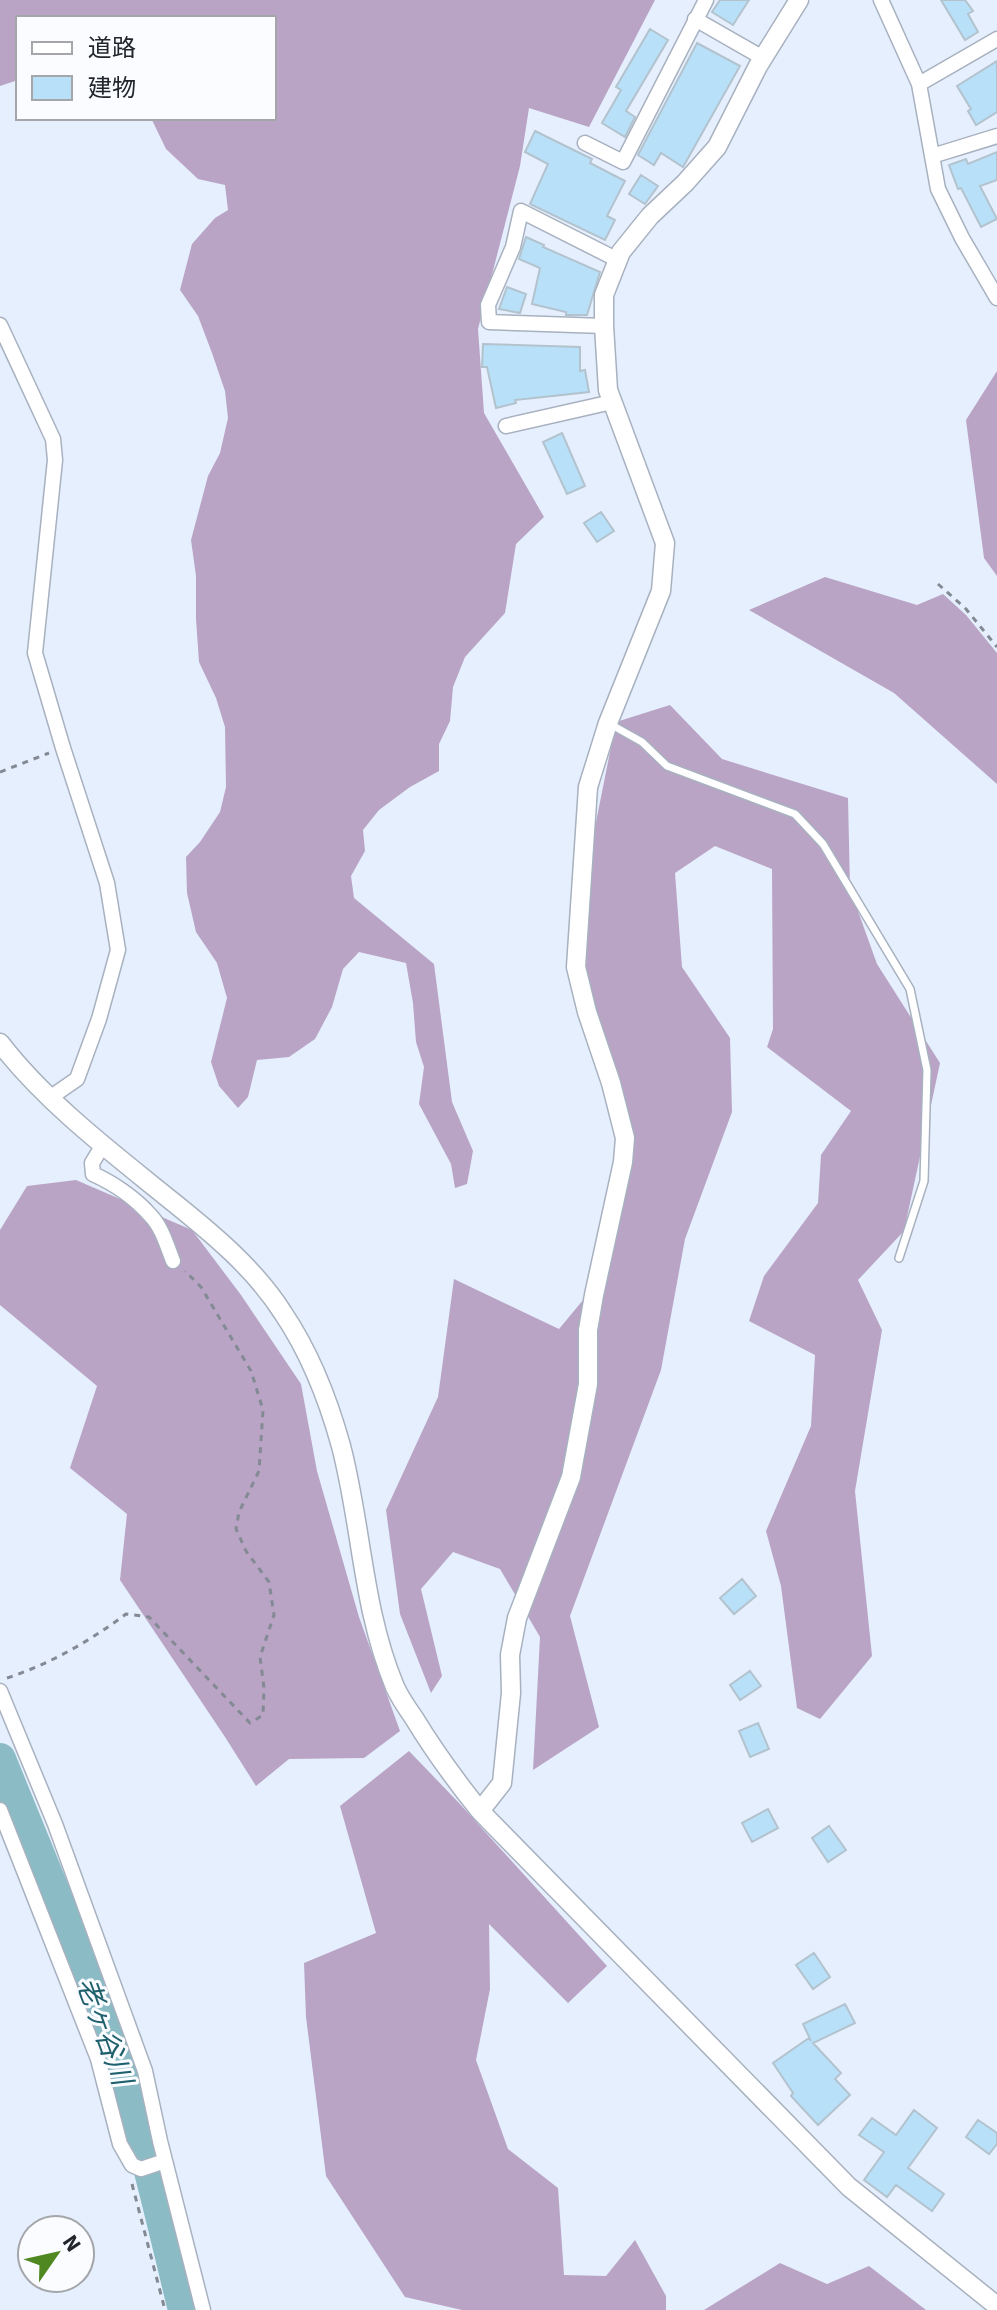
<svg xmlns="http://www.w3.org/2000/svg" width="997" height="2310" font-family="'Source Sans 3','Noto Sans JP',sans-serif">
	<style>
		.forest { fill: #b9a4c6 }
		.lines { fill: none; stroke-linecap: round; stroke-linejoin: round }
		.river { stroke: #8bbcc5; stroke-width: 32 }
		.building { fill: #b9e0f9; stroke: #b3c3ce; stroke-width: 2 }
		.service-casing { stroke: #a8b1bf; stroke-width: 10 }
		.minor-casing { stroke: #a8b1bf; stroke-width: 17 }
		.tertiary-casing { stroke: #a8b1bf; stroke-width: 21 }
		.path { stroke: #848a94; stroke-width: 3; stroke-dasharray: 6 6; stroke-linecap: butt }
		.service { stroke: #fff; stroke-width: 7 }
		.minor { stroke: #fff; stroke-width: 14 }
		.tertiary { stroke: #fff; stroke-width: 18 }
		.labels { text-anchor: middle; dominant-baseline: central; stroke-width: 6; stroke-linejoin: round; paint-order: stroke }
		.water-label { font-size: 28px; font-style: italic; fill: #1e606b; stroke: #fafcff }
	</style>
	<rect width="100%" height="100%" fill="#e6effe"/>
	<path class="forest" d="M0,0h655l-66,127 -60,-19 -9,58 -42,163 6,84 60,104 -28,27 -11,69 -40,44 -12,30 -3,34 -11,23v27l-29,16 -31,23 -16,20 2,21 -14,25 3,22 80,66 18,138 21,49 -6,33 -12,4 -4,-24 -32,-60 5,-37 -8,-25 -3,-39 -7,-40 -47,-11 -16,17 -11,38 -17,32 -26,18 -32,3 -9,37 -10,11 -19,-22 -8,-24 16,-64 -10,-35 -21,-31 -9,-39 -1,-36 14,-15 20,-30 6,-25 -1,-60 -9,-29 -17,-36 -3,-43v-43l-5,-36 17,-64 12,-23 8,-35 -3,-27 -13,-38 -14,-37 -18,-26 12,-46 23,-26 13,-8 -3,-25 -27,-6 -32,-30 -15,-31h123v-100h-256v62l-18,6z
		M997,371v205l-13,-18 -18,-138z
		M825,577l92,28 26,-11 23,21 31,38v131l-103,-91 -145,-83z
		M670,705l52,54 126,39 2,91 27,75 63,99 -36,168 -46,49 24,50 -27,161 17,165 -52,63 -23,-11 -16,-122 -15,-55 45,-105 4,-71 -66,-34 15,-45 54,-73 3,-48 30,-44 -84,-64 6,-18 -1,-160 -57,-23 -40,27 7,94 48,71 2,74 -47,127 -24,131 -91,246 29,111 -66,43 7,-133 -40,-68 -47,-17 -32,37 21,87 -11,17 -31,-79 -14,-104 52,-113 16,-118 105,50 34,-41 40,-146 -52,-174 13,-136 22,-110z
		M76,1180l116,50 49,65 60,89 16,87 42,146 41,114 -36,27 -75,1 -33,27 -31,-49 -105,-157 7,-66 -57,-46 27,-82 -97,-81v-75l27,-44z
		M409,1751l50,52 148,163 -39,37 -79,-79 1,65 -14,71 32,89 50,39 6,87 42,1 29,-36 31,56v14h-204l-57,-13 -79,-121 -20,-159 -2,-54 72,-30 -36,-127z
		M780,2263l47,21 42,-18 57,44h-222z"/>
	<g class="lines">
		<path class="river" d="M0,1759c41,102 85,204 120,308 26,80 44,162 64,243"/>
	</g>
	<path class="building" d="M720,0h29l-16,25 -21,-13z
		M941,0h24l8,11 -5,3 10,18 -13,8z
		M650,29l18,11 -42,71 9,6 -10,20 -23,-14 19,-33 -5,-3z
		M697,43l43,23 -57,101 -22,-14 -7,12 -16,-10z
		M997,61v51l-21,13 -8,-14 3,-2 -14,-23z
		M535,131l57,28 -2,4 35,18 -18,35 8,4 -10,20 -75,-36 18,-40 -23,-12z
		M997,152v28l-17,6 17,33 -16,8 -20,-39 -3,1 -9,-24 17,-6 2,5z
		M641,175l17,11 -13,18 -16,-10z
		M526,237l18,8 -1,2 57,25 -13,43h-21v-3l-34,-8 8,-36 -21,-9z
		M507,287l19,7 -6,19 -21,-4z
		M483,344l97,3v24l5,-1 4,22 -74,8 1,3 -20,5 -9,-41h-5z
		M562,433l23,53 -18,8 -24,-52z
		M601,512l13,19 -17,11 -13,-19z
		M742,1579l14,17 -22,18 -14,-16z
		M750,1671l11,15 -21,14 -10,-15z
		M758,1723l11,26 -19,8 -11,-26z
		M768,1809l10,19 -26,14 -10,-19z
		M829,1826l17,24 -18,12 -16,-24z
		M814,1953l16,24 -17,12 -17,-24z
		M845,2004l10,19 -42,20 28,30 -6,6 15,16 -32,30 -27,-29 2,-3 -20,-30 36,-25 2,3 -8,-17z
		M914,2110l23,18 -29,40 36,26 -12,17 -36,-26 -9,12 -23,-17 20,-28 -25,-17 13,-17 24,17z
		M978,2120l19,13v11l-8,10 -23,-17z"/>
	<g class="lines">
		<g class="service-casing">
			<path id="service" d="M610,724l32,18 25,24 128,48 28,30 87,145 17,81 -3,111 -25,77"/>
		</g>
		<g class="minor-casing">
			<path id="minor" d="M881,0l38,84 19,105 24,49 35,60
				M695,19l68,39
				M919,84l78,-45
				M585,143l38,19 83,-162
				M932,156l65,-20
				M0,325l53,114 2,21 -20,193 28,95 44,135 11,67 -19,69 -22,60 -26,18
				M604,326l-115,-4 -1,-17 25,-58 8,-36 97,49
				M506,426l106,-24
				M103,1145l-11,18 1,11c20,9 42,24 57,41 12,12 17,31 23,46
				M0,1691l55,133 90,247 15,70 43,169
				M0,1810l98,249 22,85 12,21 9,4 24,-8"/>
		</g>
		<g class="tertiary-casing">
			<path id="tertiary" d="M0,1043c46,60 115,112 173,159 41,33 82,67 110,111 27,40 45,86 58,133 21,80 21,162 54,241 5,11 12,21 19,31 20,33 42,63 66,93l369,376 148,119
				M480,1811l22,-28 9,-90 -1,-38 7,-37 54,-141 17,-93v-54l6,-35 29,-133 2,-24 -14,-55 -24,-71 -11,-45 12,-180 20,-64 53,-132 4,-48 -57,-153 -4,-64v-31l17,-43 29,-36 35,-33 32,-36 41,-81 41,-66"/>
		</g>
		<path class="path" d="M938,584l28,25 31,38
			M0,772l49,-19
			M7,1678c43,-14 83,-37 119,-64l23,3 101,106 13,-8 1,-27 -4,-31 14,-42 -5,-33 -23,-31 -10,-22 3,-17 20,-41 4,-61 -12,-39 -50,-84 -16,-16
			M132,2184l33,126"/>
		<use href="#service" class="service"/>
		<use href="#minor" class="minor"/>
		<use href="#tertiary" class="tertiary"/>
	</g>
	<g class="labels">
		<g class="water-label">
			<text transform="translate(104 2031) rotate(70)">老ヶ谷川</text>
		</g>
	</g>
	<rect x="16" y="16" width="260" height="104" fill="#fafcff" stroke="#a4a6aa" stroke-width="2"/>
	<rect x="32" y="42" width="40" height="12" fill="#ffffff" stroke="#a4a6aa" stroke-width="2"/>
	<text x="88" y="56" font-size="24" fill="#22252b">道路</text>
	<rect x="32" y="76" width="40" height="24" fill="#b9e0f9" stroke="#a4a6aa" stroke-width="2"/>
	<text x="88" y="96" font-size="24" fill="#22252b">建物</text>
	<g transform="translate(56 2254) rotate(56)"><circle r="38" fill="#fafcff" stroke="#a4a6aa" stroke-width="2"/>
	<path d="M0-6L14 30L0 20L-14 30Z" fill="#4f8721"/>
	<text y="-12" font-size="22" font-weight="bold" text-anchor="middle" fill="#22252b">N</text>
	</g>
</svg>
